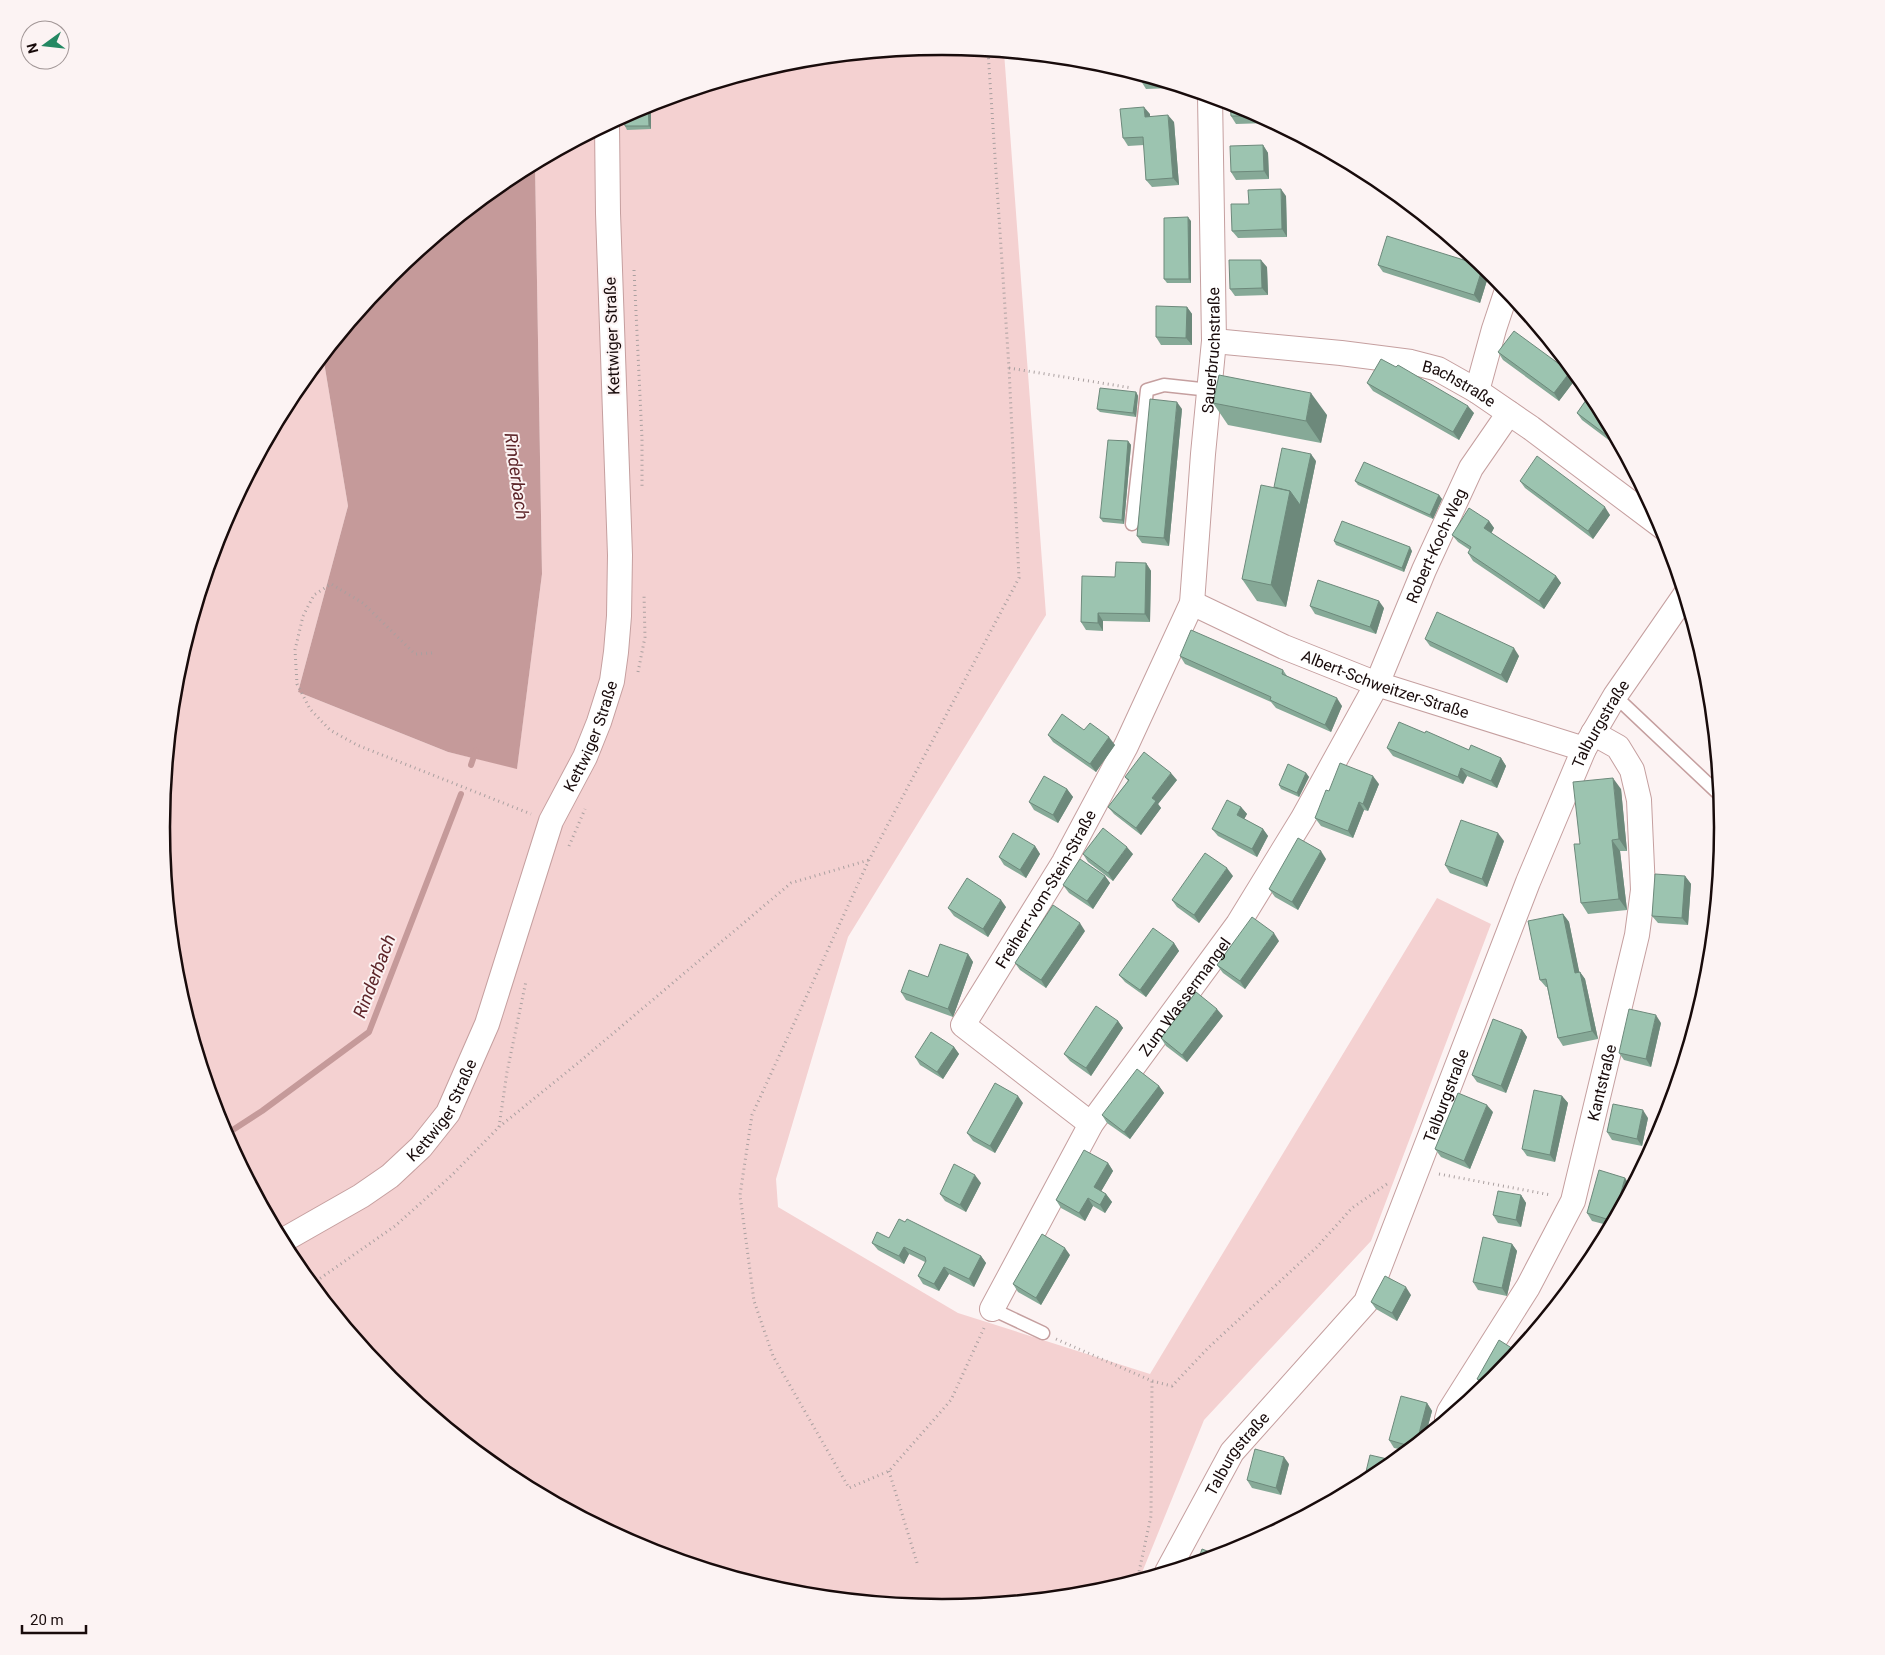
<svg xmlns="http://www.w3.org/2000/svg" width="1885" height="1655" font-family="Roboto,sans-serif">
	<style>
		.green { fill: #f4d1d1 }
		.water { fill: #c59a9a }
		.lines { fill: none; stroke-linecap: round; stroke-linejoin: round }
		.stream { stroke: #c59a9a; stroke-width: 6 }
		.service-casing { stroke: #c59f9f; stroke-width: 15 }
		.minor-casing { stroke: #c59f9f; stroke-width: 26 }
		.path { stroke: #aaa0a0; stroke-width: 3; stroke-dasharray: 1 4; stroke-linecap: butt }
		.service { stroke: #fff; stroke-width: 12 }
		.minor { stroke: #fff; stroke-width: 24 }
		.wall { fill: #86a997 }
		.shaded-wall { fill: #6d897b }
		.building { fill: #9cc4b0; stroke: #6d897b }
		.labels { text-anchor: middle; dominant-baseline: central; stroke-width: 4; stroke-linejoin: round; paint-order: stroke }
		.street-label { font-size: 16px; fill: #180b0b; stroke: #fcf3f3 }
		.water-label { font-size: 18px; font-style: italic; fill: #5d2529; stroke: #fcf3f3 }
		.rim { fill: none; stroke: #180b0b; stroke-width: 2.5 }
	</style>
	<rect width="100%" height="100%" fill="#fcf3f3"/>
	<path class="green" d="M943,46l61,6 42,563 -198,322 -72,242 2,28 180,106 192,61 287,-476 54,26 -120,317 -167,179 -65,160 -44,14 -153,15 -152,-15 -147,-45 -135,-72 -118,-97 -97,-119 -72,-135 -45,-146 -15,-153 15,-152 45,-147 72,-135 30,-37 25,150 -50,186 150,60 69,16 25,-194 -7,-410 109,-58 146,-45z"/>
	<path class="water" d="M535,164l7,410 -25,195 -69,-17 -150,-60 50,-186 -25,-150 67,-81 119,-97z"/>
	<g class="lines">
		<path class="stream" d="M471,765l5,-15
			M225,1135l37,-24 107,-79 92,-238"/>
		<g class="service-casing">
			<path id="service" d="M1132,524l15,-134 17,-5 46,5
				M1615,696l106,100
				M992,1309l51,24"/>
		</g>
		<g class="minor-casing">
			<g id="minor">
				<path id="s1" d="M1214,341l127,12 70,9 27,7 39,22 54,37 133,100"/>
				<path d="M1477,391l17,-62 13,-39"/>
				<path id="s2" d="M1192,603l92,44 93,37 207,65"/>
				<path id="s3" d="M1091,1124l-128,-99 101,-163 62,-116 66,-143 11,-149 11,-113 -4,-245"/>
				<path id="s4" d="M282,1241l79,-45 29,-20 31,-29 27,-34 39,-89 64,-203 34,-64 14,-35 13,-41 4,-29 3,-36 1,-61 -12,-342 -1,-88"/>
				<path id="s5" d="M992,1309l99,-185 147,-200 65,-106 74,-134 47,-114 47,-102 38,-55"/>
				<path id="s6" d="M1447,1419l2,-7 79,-125 45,-86 64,-266 6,-45 -4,-90 -7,-30 -14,-23 -25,-14"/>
				<path id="s7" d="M1167,1572l65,-120 134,-150 162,-420 56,-133 31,-53 70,-101"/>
			</g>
		</g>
		<path class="path" d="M634,270l8,168v50
			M1009,368l123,20
			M432,653l-17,1 -52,-51 -32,-19 -17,11 -11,21 -8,34 2,34 13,25 20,21 27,15 174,69
			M638,672l7,-35 -1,-43
			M569,846l16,-37
			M499,1127l8,-55 19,-91
			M1439,1174l112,21
			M312,1284l83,-58 56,-50 48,-49 79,-64 213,-180 78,-23
			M984,1328l-33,72 -62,71 -40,17 -76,-132 -19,-55 -14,-106 12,-80 117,-255 150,-282 -10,-210 -21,-317
			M1056,1339l96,42 20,5 36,-38 109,-101 35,-39 35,-24
			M889,1471l29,95
			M1137,1581l14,-65 1,-135"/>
		<use href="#service" class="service"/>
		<use href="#minor" class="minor"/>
	</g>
	<path class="wall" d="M1140,75l33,10v3l-27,1 -5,-8z
		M668,98v7h-17v24l-24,1 -2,-4 19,-20z
		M1242,106l26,14v3l-32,1 -5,-8z
		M1150,114v2l24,6 5,63 -27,2 -6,-7 -2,-35 -16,1 -5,-8z
		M1263,145l5,8 1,26 -33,1 -5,-8z
		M1286,196l1,41 -49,1 -6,-7z
		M1191,221v62h-24l-3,-4z
		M1378,265l111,9 -9,29 -97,-31z
		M1267,267l1,28 -33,1 -5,-7z
		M1187,307l5,7v31h-31l-5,-8z
		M1498,352l77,28 -16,21 -56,-41z
		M1367,383l107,30 -15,27 -86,-49z
		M1136,392l2,4 -2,21 -36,-5 -3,-3z
		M1591,393l31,57 -40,-30 -5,-7z
		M1213,403l114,12 -6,28 -93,-18z
		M1182,409l-13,137 -27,-3 -5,-7z
		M1128,441l3,4 -7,79 -21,-2 -3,-4z
		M1316,461l-30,146 -29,-6 -15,-22 32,-92z
		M1355,481l84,14 3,4 -9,20 -75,-34z
		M1520,481l90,34 -17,24 -68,-51z
		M1489,521l5,7 -3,5 65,43 5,7 -17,26 -71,-48 -5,-8 2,-3 -12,-8 -6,-7z
		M1334,541l78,10 -8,21 -68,-27z
		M1146,563l5,8 -1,51 -47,-1v10l-17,-1 -5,-8 34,-45z
		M1310,606l74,2 -8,26 -61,-20z
		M1425,639l94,17 -12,27 -77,-37z
		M1180,656l103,14 4,6 55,30 -11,26 -55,-24 -5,-6 -86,-38z
		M1084,730l31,15 -19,27 -43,-30 -5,-7z
		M1425,733l44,17 32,8 5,8 -9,22 -30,-12 -4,8 -70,-28 -6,-8z
		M1306,773l3,4 -10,20 -18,-8 -2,-4z
		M1125,777l52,3 -19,24 3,4 -20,27 -27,-21 -6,-7 20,-26z
		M1379,784l-11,27 -4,-1 -11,28 -32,-12 -6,-8 14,-27z
		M1067,789l6,8 -15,26 -24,-13 -5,-8z
		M1621,789l6,62h-7l7,59 -39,4 -7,-11 -1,-59z
		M1241,807l6,7 -3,5 19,10 5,7 -11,21 -39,-21 -6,-7z
		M1504,841l-17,46 -37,-14 -5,-8z
		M1035,846l5,8 -14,24 -22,-13 -5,-8z
		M1083,854h50l-20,27 -25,-19z
		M1326,859l-28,51 -23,-13 -6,-8z
		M1105,876l5,7 -17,26 -24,-16 -6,-8z
		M1233,876l-34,47 -22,-16 -5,-7z
		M1685,876l6,8 -3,41 -30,-2 -6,-7z
		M1006,907l-18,30 -34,-21 -6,-8z
		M1563,914l6,8 10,50h1l5,7 13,60 -35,7 -5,-8 -11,-51h-1l-6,-7z
		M1085,931l-39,57 -26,-18 -5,-7z
		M1279,941l-34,48 -22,-16 -6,-8z
		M1174,943l5,8 -33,46 -21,-15 -6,-7z
		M968,954l5,8 -20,55 -47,-17 -5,-8z
		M1223,1016l-36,46 -21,-16 -5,-8z
		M1118,1021l5,7 -32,48 -21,-15 -6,-7z
		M1661,1023l-10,44 -27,-7 -5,-7z
		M1522,1030l5,7 -21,56 -29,-11 -5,-7z
		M954,1047l5,7 -16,25 -23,-14 -5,-8z
		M1159,1086l5,7 -34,46 -23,-16 -5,-8z
		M1562,1096l6,7 -13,59 -28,-6 -5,-7z
		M1023,1103l-28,50 -22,-12 -6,-8z
		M1493,1112l-23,57 -29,-12 -6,-8z
		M1648,1118l-6,28 -30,-6 -5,-8z
		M1108,1163l5,8 -12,20 5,3 6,8 -7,11 -12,-7 -8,15 -24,-13 -5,-8z
		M1625,1178l5,8 -2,9 -17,31 -19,-5 -5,-8z
		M981,1183l-15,29 -21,-11 -5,-7z
		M1521,1195l5,8 -5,24 -23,-4 -5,-8z
		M905,1222l76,34 5,7 -12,24 -25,-13 -10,17 -16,-7 -5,-8 7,-14 -16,-8 -5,10 -26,-14 -6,-7 17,-5z
		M1512,1244l5,7 -10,45 -29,-6 -5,-8z
		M1070,1255l-29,50 -23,-13 -5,-8z
		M1411,1295l-14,26 -21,-12 -5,-7z
		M1477,1379l18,1 -10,8 -3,-2z
		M1427,1403l5,8 -7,26 -17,14 -14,-3 -5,-8z
		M1289,1464l-8,31 -29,-7 -5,-8z"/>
	<path class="shaded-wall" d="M668,98v7l-3,-4v-2z
		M648,104h2l1,1v24l-2,-3z
		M1144,107l6,7v10l-5,-7z
		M1168,115l6,7 5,63 -6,-7z
		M1263,145l5,8 1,26 -5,-8z
		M1281,189l5,7 1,41 -5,-8z
		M1188,217l3,4v62l-2,-4z
		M1261,260l6,7 1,28 -6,-7z
		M1483,266l6,8 -9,29 -6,-8z
		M1187,307l5,7v31l-6,-7z
		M1570,372l5,8 -16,21 -5,-8z
		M1136,392l2,4 -2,21 -3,-4z
		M1311,393l16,22 -6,28 -15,-22z
		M1177,402l5,7 -13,137 -5,-8z
		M1468,406l6,7 -15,27 -6,-8z
		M1128,441l3,4 -7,79 -2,-4z
		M1311,454l5,7 -30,146 -15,-22 19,-94z
		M1439,495l3,4 -9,20 -3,-4z
		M1605,507l5,8 -17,24 -5,-8z
		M1489,521l5,7 -4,8 -6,-8z
		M1410,547l2,4 -8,21 -2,-4z
		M1146,563l5,8 -1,51 -5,-8z
		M1556,576l5,7 -17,26 -5,-8z
		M1379,601l5,7 -8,26 -6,-7z
		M1098,613l5,8v10l-5,-8z
		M1514,648l5,8 -12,27 -6,-8z
		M1337,698l5,8 -11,26 -6,-7z
		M1109,737l6,8 -19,27 -6,-8z
		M1501,758l5,8 -9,22 -6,-7z
		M1461,768l6,8 -4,8 -5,-7z
		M1171,773l6,7 -19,24 3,4 -20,27 -5,-7 16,-30z
		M1306,773l3,4 -10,20 -2,-4z
		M1373,776l6,8 -11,27 -5,-7z
		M1613,778l8,11 6,62 -8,-12z
		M1067,789l6,8 -15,26 -5,-8z
		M1359,802l5,8 -11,28 -5,-7z
		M1241,807l6,7 -5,9 -5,-8z
		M1263,829l5,7 -11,21 -5,-8z
		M1498,833l6,8 -17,46 -5,-8z
		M1612,840l8,11 7,59 -8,-11z
		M1035,846l5,8 -14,24 -6,-8z
		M1127,847l6,7 -20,27 -5,-8z
		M1321,851l5,8 -28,51 -6,-8z
		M1227,868l6,8 -34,47 -5,-8z
		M1105,876l5,7 -17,26 -6,-8z
		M1685,876l6,8 -3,41 -6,-7z
		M1001,900l5,7 -18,30 -5,-8z
		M1563,914l6,8 12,58 -6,-7z
		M1080,923l5,8 -39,57 -5,-8z
		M1274,933l5,8 -34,48 -5,-8z
		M1174,943l5,8 -33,46 -6,-7z
		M968,954l5,8 -20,55 -5,-8z
		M1580,972l5,7 13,60 -6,-8z
		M1217,1009l6,7 -36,46 -5,-7z
		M1656,1015l5,8 -10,44 -5,-8z
		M1118,1021l5,7 -32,48 -5,-8z
		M1522,1030l5,7 -21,56 -5,-7z
		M954,1047l5,7 -16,25 -6,-7z
		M1159,1086l5,7 -34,46 -6,-7z
		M1018,1096l5,7 -28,50 -5,-7z
		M1562,1096l6,7 -13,59 -5,-7z
		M1487,1105l6,7 -23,57 -6,-8z
		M1643,1110l5,8 -6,28 -5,-7z
		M1108,1163l5,8 -14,24 -5,-8z
		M975,1175l6,8 -15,29 -6,-7z
		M1625,1178l5,8 -2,9 -14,26z
		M1106,1194l6,8 -7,11 -5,-8z
		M1521,1195l5,8 -5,24 -5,-7z
		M1088,1198l5,8 -8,15 -6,-8z
		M1512,1244l5,7 -10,45 -5,-8z
		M904,1247l5,7 -5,10 -5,-8z
		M1065,1248l5,7 -29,50 -5,-7z
		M981,1256l5,7 -12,24 -5,-8z
		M944,1267l5,7 -10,17 -5,-7z
		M1406,1287l5,8 -14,26 -5,-8z
		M1427,1403l5,8 -7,26 -9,8z
		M1284,1457l5,7 -8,31 -5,-7z"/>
	<path class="building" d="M1140,75l19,6h-18z
		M1230,102l12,4 18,10h-29z
		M648,104l1,22h-24l-1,-10z
		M1144,107l1,10 23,-2 5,63 -27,2 -3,-43 -20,1 -3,-29z
		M1263,145l1,26 -33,1 -1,-26z
		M1281,189l1,40 -50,2 -1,-27h18l-1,-14z
		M1188,217l1,62h-25v-61z
		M1387,236l96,30 -9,29 -96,-30z
		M1229,260h32l1,28 -32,1z
		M1156,306l31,1 -1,31 -30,-1z
		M1514,331l56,41 -16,21 -56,-41z
		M1381,359l15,8 2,-2 70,41 -15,26 -86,-49z
		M1219,375l92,18 -5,28 -93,-18z
		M1100,388l36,4 -3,21 -36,-4z
		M1591,393l27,49 -1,1 -40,-30z
		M1150,399l27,3 -13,136 -27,-2z
		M1108,440l20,1 -6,79 -22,-2z
		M1282,448l29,6 -11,51 -10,-14 -16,-4z
		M1537,456l68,51 -17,24 -68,-50z
		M1364,462l75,33 -9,20 -75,-34z
		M1261,485l29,6 -19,94 -29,-6z
		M1469,508l20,13 -5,7 72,48 -17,25 -71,-48 3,-6 -19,-12z
		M1342,521l68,26 -8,21 -68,-27z
		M1116,562l30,1 -1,51 -47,-1v10l-17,-1 1,-46 33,1z
		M1318,580l61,21 -9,26 -60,-21z
		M1437,612l77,36 -13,27 -76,-36z
		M1191,630l92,40 -1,4 55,24 -12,27 -55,-25 1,-3 -91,-41z
		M1062,714l22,16 6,-7 19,14 -19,27 -42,-29z
		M1399,722l26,11 1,-2 43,19 2,-5 30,13 -10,23 -30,-13 -3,9 -71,-29z
		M1144,752l27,21 -19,25 4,3 -20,27 -28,-21 21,-27 -4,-3z
		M1340,763l33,13 -10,28 -4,-2 -11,29 -33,-13 11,-28 3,1z
		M1288,764l18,9 -9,20 -18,-8z
		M1044,776l23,13 -14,26 -24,-13z
		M1613,778l6,61 -7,1 7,59 -38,4 -7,-59h6l-7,-62z
		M1227,800l14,7 -4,8 26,14 -11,20 -40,-20z
		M1461,820l37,13 -16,46 -37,-14z
		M1103,828l24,19 -19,26 -25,-19z
		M1013,833l22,13 -15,24 -21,-13z
		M1298,838l23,13 -29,51 -23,-13z
		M1205,853l22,15 -33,47 -22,-15z
		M1080,859l25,17 -18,25 -24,-16z
		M1655,874l30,2 -3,42 -30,-2z
		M967,878l34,22 -18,29 -35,-21z
		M1053,905l27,18 -39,57 -26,-17z
		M1563,914l12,59 5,-1 12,59 -34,7 -12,-59 -6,1 -12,-59z
		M1252,917l22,16 -34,48 -23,-16z
		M1153,928l21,15 -34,47 -21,-15z
		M940,944l28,10 -20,55 -47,-17 8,-22 19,7z
		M1196,992l21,17 -35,46 -21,-17z
		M1096,1006l22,15 -32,47 -22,-14z
		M1629,1009l27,6 -10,44 -27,-6z
		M1493,1019l29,11 -21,56 -29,-11z
		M931,1032l23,15 -17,25 -22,-15z
		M1137,1069l22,17 -35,46 -22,-17z
		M995,1083l23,13 -28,50 -23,-13z
		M1534,1090l28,6 -12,59 -28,-6z
		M1458,1093l29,12 -23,56 -29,-12z
		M1613,1104l30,6 -6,29 -30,-7z
		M1084,1150l24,13 -14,24 12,7 -6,11 -12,-7 -9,15 -23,-13z
		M954,1164l21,11 -15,30 -20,-11z
		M1599,1170l26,8 -12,43 -26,-8z
		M1498,1191l23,4 -5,25 -23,-5z
		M899,1219l6,3 2,-3 74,37 -12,23 -25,-12 -10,17 -16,-8 8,-15 -1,-4 -21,-10 -5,9 -27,-13 5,-11 12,6z
		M1042,1234l23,14 -29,50 -23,-14z
		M1483,1237l29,7 -10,44 -29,-6z
		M1385,1276l21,11 -14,26 -21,-11z
		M1499,1340l19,12 -23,28 -7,5 -11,-6z
		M1401,1396l26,7 -11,42 -3,2 -24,-7z
		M1255,1449l29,8 -8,31 -29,-8z
		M1370,1455l26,6 -20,16 -13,7z
		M1202,1549l18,7 -23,7z"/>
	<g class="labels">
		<g class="street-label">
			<text transform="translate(612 336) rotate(-92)">Kettwiger Straße</text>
			<text stroke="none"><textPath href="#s3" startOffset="896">Sauerbruchstraße</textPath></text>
			<text stroke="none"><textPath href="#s1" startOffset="251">Bachstraße</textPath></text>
			<text stroke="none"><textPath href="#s5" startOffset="886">Robert-Koch-Weg</textPath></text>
			<text stroke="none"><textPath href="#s2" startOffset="210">Albert-Schweitzer-Straße</textPath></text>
			<text stroke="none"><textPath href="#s7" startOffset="962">Talburgstraße</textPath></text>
			<text stroke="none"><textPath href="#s4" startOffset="616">Kettwiger Straße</textPath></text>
			<text stroke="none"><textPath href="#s3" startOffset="321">Freiherr-vom-Stein-Straße</textPath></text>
			<text stroke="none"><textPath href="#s5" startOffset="368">Zum Wassermangel</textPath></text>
			<text stroke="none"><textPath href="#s6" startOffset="374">Kantstraße</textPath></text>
			<text stroke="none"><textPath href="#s7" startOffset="559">Talburgstraße</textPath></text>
			<text stroke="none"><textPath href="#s4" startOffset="211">Kettwiger Straße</textPath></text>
			<text stroke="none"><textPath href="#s7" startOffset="138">Talburgstraße</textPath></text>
		</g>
		<g class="water-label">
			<text transform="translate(517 476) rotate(82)">Rinderbach</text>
			<text transform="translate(374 976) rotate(-69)">Rinderbach</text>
		</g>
	</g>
	<path d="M0 0H1885V1655H0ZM170 827a772 772 0 1 1 1544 0a772 772 0 1 1-1544 0Z" fill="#fcf3f3" fill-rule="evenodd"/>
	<path class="rim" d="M170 827a772 772 0 1 1 1544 0a772 772 0 1 1-1544 0Z"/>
	<g transform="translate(45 45) rotate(255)"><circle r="24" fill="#fcf3f3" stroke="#a19696"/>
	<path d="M0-4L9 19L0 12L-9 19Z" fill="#248862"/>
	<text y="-8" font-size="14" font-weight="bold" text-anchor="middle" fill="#180b0b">N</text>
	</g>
	<path d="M22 1625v8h64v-8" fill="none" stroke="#180b0b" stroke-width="2.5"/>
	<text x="30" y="1625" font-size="15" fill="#180b0b" stroke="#fcf3f3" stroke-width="4" paint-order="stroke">20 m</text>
</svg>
